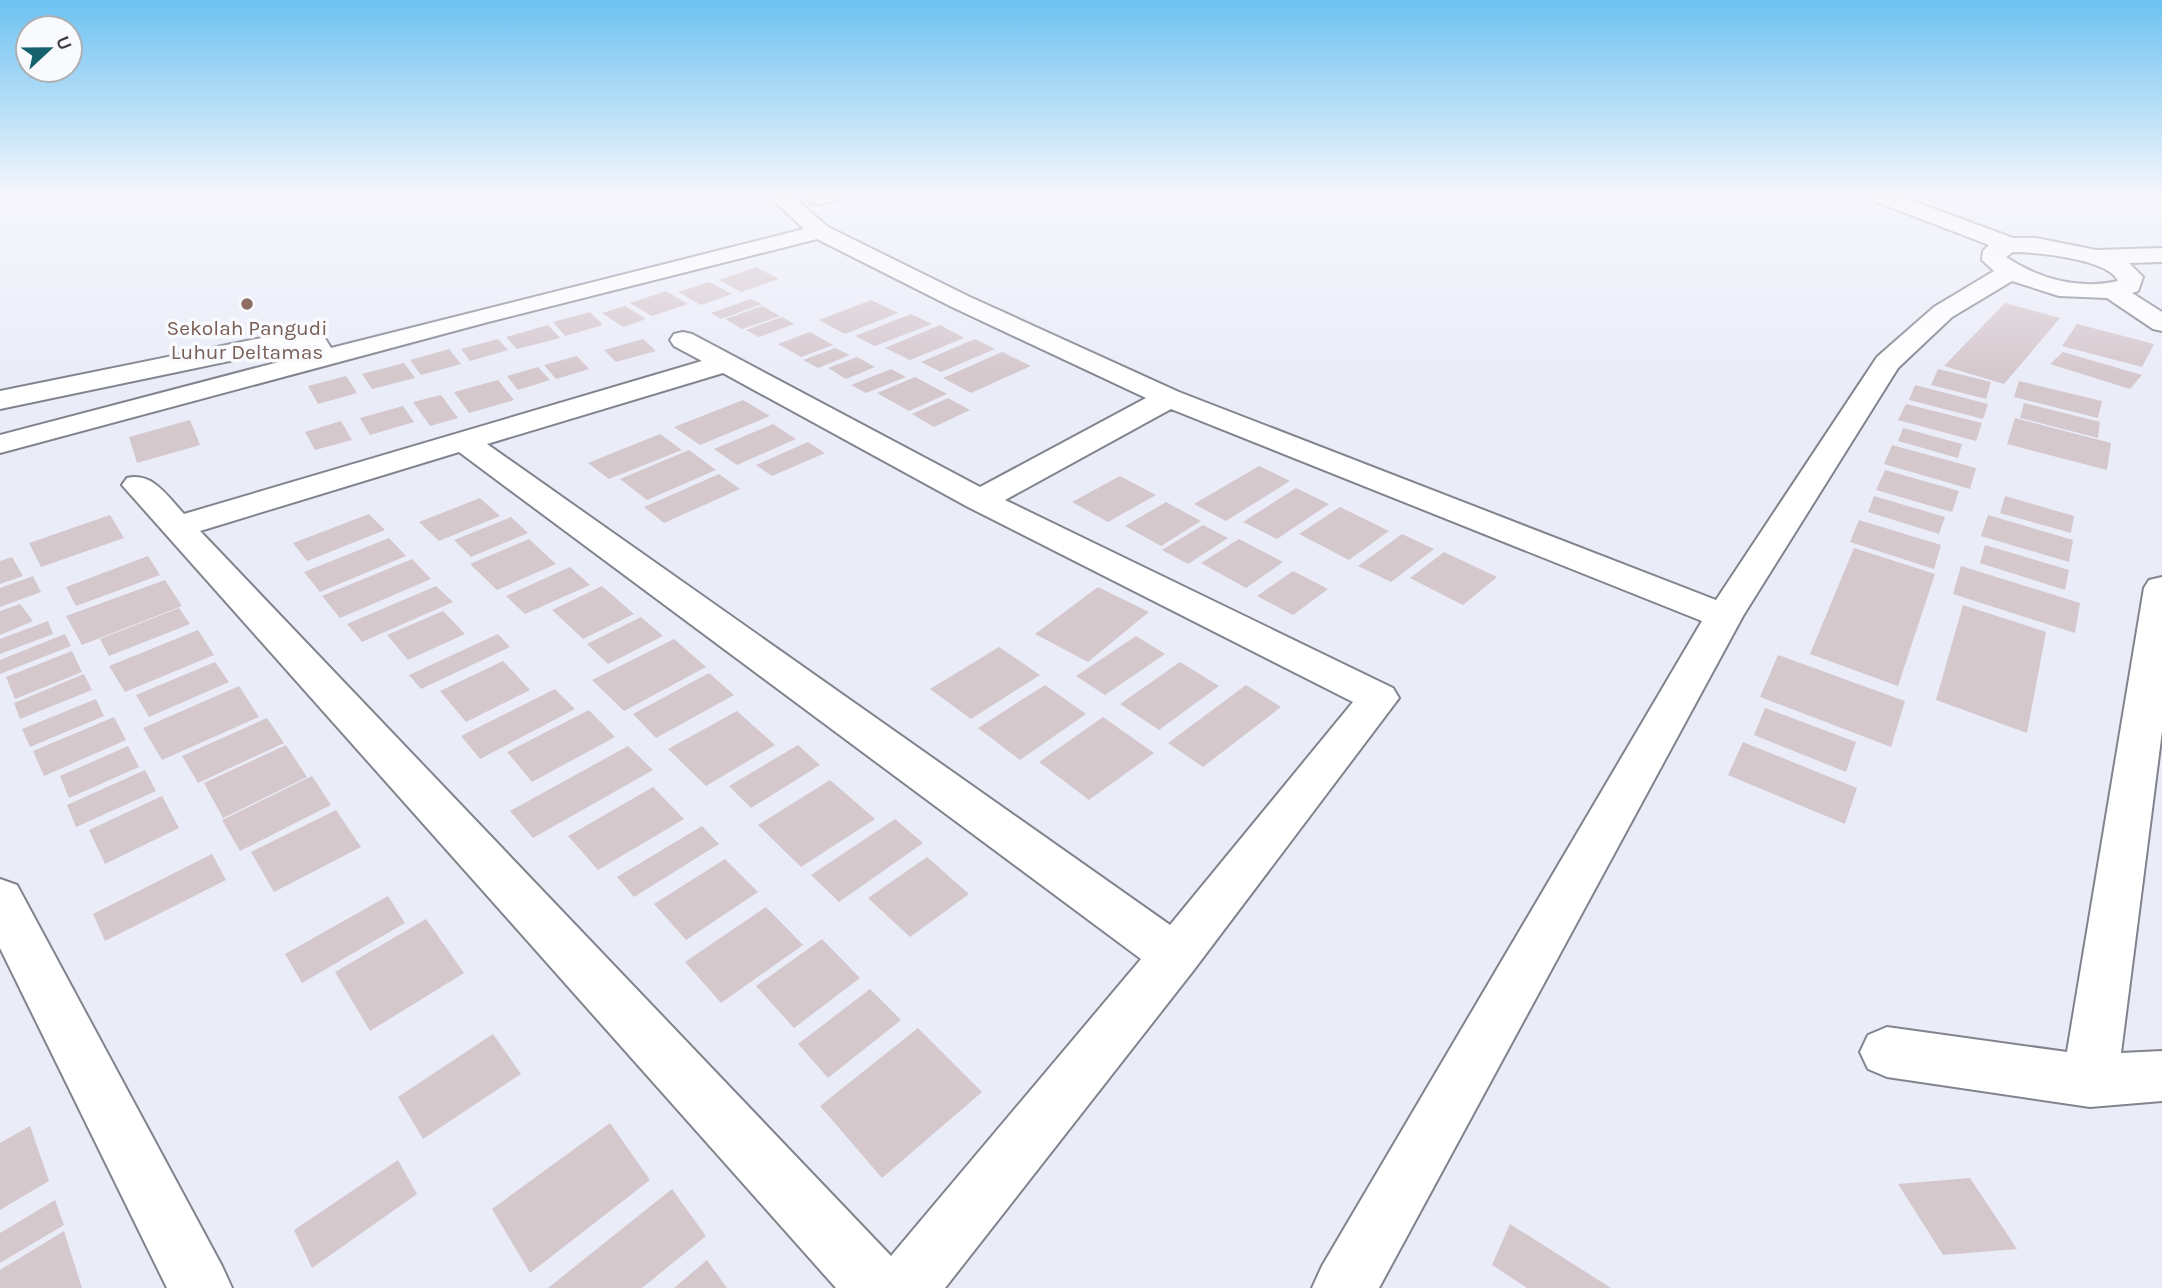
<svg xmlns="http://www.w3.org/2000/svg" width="2162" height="1288" font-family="Karla,sans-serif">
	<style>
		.building { fill: #d5c8cd }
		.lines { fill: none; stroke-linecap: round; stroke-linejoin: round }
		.minor-casing { stroke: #81838d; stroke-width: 4 }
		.minor { fill: #fff; fill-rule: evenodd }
		.education-dot { fill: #8d6e63; stroke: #f9fafe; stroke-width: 2.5 }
		.labels { text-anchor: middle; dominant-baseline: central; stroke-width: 7; stroke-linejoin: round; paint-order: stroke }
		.far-education-label { font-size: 21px; fill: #785e54; stroke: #f9fafe }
	</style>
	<rect width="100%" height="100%" fill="#eaecf8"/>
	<path class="building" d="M920,194h36v2l-24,5z
		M756,267l23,12 -38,13 -22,-12z
		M709,282l23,12 -31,11 -23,-13z
		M666,291l22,13 -36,12 -22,-13z
		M751,299l11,5 -41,15 -10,-6z
		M871,300l27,13 -53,21 -26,-14z
		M2005,303l55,15 -56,66 -60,-18z
		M625,306l21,13 -23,8 -21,-14z
		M762,306l18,10 -38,13 -17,-10z
		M590,312l13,13 -38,11 -12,-14z
		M911,314l21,10 -57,22 -20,-10z
		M782,317l12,7 -35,13 -13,-7z
		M2077,324l77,20 -12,23 -80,-21z
		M548,325l12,13 -43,11 -11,-12z
		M940,325l24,13 -54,22 -25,-12z
		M810,332l23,13 -32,12 -23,-13z
		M498,339l10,11 -38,11 -9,-12z
		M643,339l13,12 -40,11 -12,-12z
		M975,339l20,10 -54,23 -20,-10z
		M835,348l15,7 -32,13 -15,-8z
		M449,349l12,15 -40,11 -11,-15z
		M1002,352l29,14 -60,27 -28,-15z
		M2063,352l79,23 -12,14 -80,-25z
		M577,356l12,13 -33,10 -12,-14z
		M857,357l18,10 -29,12 -18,-11z
		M404,363l11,15 -43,11 -10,-15z
		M538,367l12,13 -32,10 -11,-14z
		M891,369l15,8 -40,16 -15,-8z
		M1938,369l53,13 -5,17 -55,-14z
		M346,376l11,17 -39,11 -10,-18z
		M915,377l32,17 -38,17 -32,-18z
		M498,380l16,20 -45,13 -15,-21z
		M2019,381l83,20 -4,17 -84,-21z
		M1915,385l73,19 -5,15 -74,-19z
		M441,395l17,23 -28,8 -17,-24z
		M948,398l22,12 -36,17 -22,-13z
		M743,400l27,16 -70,29 -26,-18z
		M2024,403l76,19 -2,16 -78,-20z
		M1906,404l76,19 -6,18 -78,-21z
		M403,406l11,16 -44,13 -10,-17z
		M2015,418l96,25 -4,27 -100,-26z
		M190,420l10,25 -63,18 -8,-26z
		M341,421l11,19 -37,10 -10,-18z
		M773,424l23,15 -59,26 -23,-16z
		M1903,428l59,16 -4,14 -60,-17z
		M660,434l22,16 -73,29 -21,-16z
		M808,442l17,11 -53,23 -16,-11z
		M1892,445l84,23 -6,21 -86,-25z
		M689,450l27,20 -69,30 -27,-21z
		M1259,466l31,15 -64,40 -32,-17z
		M1885,470l74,21 -7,21 -76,-22z
		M719,474l21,15 -76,34 -20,-16z
		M1120,476l36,19 -48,27 -36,-20z
		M1296,488l33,16 -52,35 -34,-17z
		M1874,496l71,21 -6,17 -71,-22z
		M2005,496l69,20 -3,17 -71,-20z
		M480,498l20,18 -61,25 -20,-19z
		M1166,502l35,19 -40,25 -36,-20z
		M1340,507l49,24 -40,29 -50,-26z
		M369,514l16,16 -78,31 -14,-18z
		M110,515l14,23 -83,29 -12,-24z
		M1988,515l85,25 -4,22 -88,-26z
		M511,517l17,16 -57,24 -17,-17z
		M1859,520l82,25 -7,24 -84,-27z
		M1203,525l25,13 -40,26 -26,-14z
		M1402,534l32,15 -43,33 -33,-16z
		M389,538l17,18 -86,36 -16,-20z
		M529,539l27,25 -59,26 -27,-26z
		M1239,539l44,23 -37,26 -45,-25z
		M1985,545l84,25 -4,20 -85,-27z
		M1854,548l81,26 -37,112 -88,-32z
		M1444,552l53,25 -34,28 -53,-27z
		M148,556l12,19 -84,31 -10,-19z
		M12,557l11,19 -23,8v-23z
		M412,559l19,20 -91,39 -18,-22z
		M1961,566l119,37 -5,30 -122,-39z
		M570,567l20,18 -65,29 -19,-18z
		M1293,571l35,18 -35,26 -36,-19z
		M33,576l8,16 -41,15v-19z
		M165,580l17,26 -100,39 -16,-29z
		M436,586l17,16 -91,40 -15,-18z
		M602,586l32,28 -51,25 -31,-29z
		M1098,587l51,25 -61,50 -53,-28z
		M20,604l13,17 -33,14v-24z
		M1963,605l83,27 -19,101 -91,-33z
		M179,608l11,16 -81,32 -9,-17z
		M443,611l22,23 -57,26 -21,-25z
		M641,617l22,19 -55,28 -21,-20z
		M48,621l5,13 -53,20v-15z
		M198,630l16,25 -89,37 -16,-26z
		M65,634l6,12 -71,28v-14z
		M498,634l12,13 -89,42 -12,-14z
		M1136,636l29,18 -60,41 -29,-19z
		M674,639l32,28 -82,44 -32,-31z
		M999,647l41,28 -69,44 -41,-30z
		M72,651l10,21 -67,27 -9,-22z
		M1778,655l127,46 -14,46 -131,-50z
		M503,661l27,29 -64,32 -26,-31z
		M215,662l14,20 -80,35 -13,-22z
		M1180,662l39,24 -60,44 -39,-26z
		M709,673l25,22 -78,43 -23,-24z
		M84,674l8,16 -72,29 -6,-16z
		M1045,685l41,29 -66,46 -42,-32z
		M1246,685l35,22 -78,60 -35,-24z
		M239,686l20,31 -97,43 -19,-32z
		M555,689l20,20 -95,50 -19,-23z
		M96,699l8,17 -74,31 -8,-18z
		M1765,708l91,34 -10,30 -92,-37z
		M589,710l26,27 -83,45 -25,-30z
		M737,711l38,34 -69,41 -38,-37z
		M114,717l12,23 -82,36 -11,-25z
		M1103,717l51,36 -65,47 -50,-38z
		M267,718l17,25 -86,40 -16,-27z
		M1743,742l114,46 -12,36 -117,-49z
		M286,745l21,32 -84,41 -19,-35z
		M798,745l22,20 -69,43 -22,-22z
		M128,746l11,21 -70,31 -9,-22z
		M628,746l25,24 -120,68 -23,-27z
		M145,770l11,21 -80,36 -9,-22z
		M312,776l19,29 -91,46 -18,-31z
		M830,780l45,39 -74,48 -43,-42z
		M653,787l31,32 -86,51 -30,-34z
		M162,796l17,32 -74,36 -16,-34z
		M336,810l25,37 -87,45 -23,-40z
		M895,819l28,24 -84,59 -28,-27z
		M702,826l17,18 -85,53 -17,-20z
		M212,854l14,26 -121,61 -12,-27z
		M927,857l42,37 -59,43 -42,-39z
		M725,859l33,33 -72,48 -32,-36z
		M388,896l17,27 -103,60 -17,-29z
		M766,907l37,38 -82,58 -36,-41z
		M426,919l38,54 -94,58 -35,-59z
		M822,939l38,39 -66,50 -38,-42z
		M870,989l31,31 -73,58 -30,-34z
		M918,1028l64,64 -100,86 -62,-72z
		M493,1034l28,40 -98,65 -25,-42z
		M610,1123l40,57 -120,93 -38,-64z
		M30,1126l19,55 -49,29v-67z
		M398,1160l19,34 -105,74 -18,-38z
		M1970,1178l47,71 -74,6 -45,-71z
		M672,1189l34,47 -64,52h-94z
		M55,1200l9,25 -64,38v-30z
		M1510,1224l101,64h-84l-35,-23z
		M64,1231l18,57h-82v-18z
		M707,1260l20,28h-53z"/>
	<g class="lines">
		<g class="minor-casing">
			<path id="minor" d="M767,194h23l38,33 142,70 209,95 537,208 161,-243 57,-50 60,-36 -12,-11 1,-9 6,-6 -123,-47 -3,-4h31l119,44h23l60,12 66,-2v14l-33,1 14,14 -5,14 -6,2 30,19v19l-9,-2 -46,-31 -48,-2 -47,-15 -60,36 -54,51 -155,248 -364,672h-67l10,-22 380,-645 -531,-212 -166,91 388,188 6,10 -206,273 -248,317h-109l-714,-803 5,-7c26,-6 40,18 57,36l518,-153 -28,-15 -4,-6 4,-6 9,-2 9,2 288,153 166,-89 -194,-91 -135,-68 -329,83 -488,131v-18l313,-82 -17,-6 -296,62v-18l296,-60 27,4 8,13 473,-119zM2013,252c23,0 96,7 105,29 -39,9 -79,-2 -112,-24zM723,373l245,134 385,195 -183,223 -683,-481zM459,452l682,507 -250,297 -691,-725z
				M811,194h35l-3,4 -24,6 -8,-1 -3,-5z
				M2162,577v154l-41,322 41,-2v50l-72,6 -203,-30 -19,-8 -8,-17 8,-17 19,-8 180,25 77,-464 5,-8z
				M0,879l17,6 205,381 10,22h-65l-167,-340z"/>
		</g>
		<use href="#minor" class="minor"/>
	</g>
	<linearGradient id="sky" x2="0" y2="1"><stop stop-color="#6cc2f1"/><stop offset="0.52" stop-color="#f6f6fc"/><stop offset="1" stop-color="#f6f6fc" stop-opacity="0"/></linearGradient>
	<rect width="2162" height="375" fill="url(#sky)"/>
	<circle class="education-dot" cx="247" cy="304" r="7"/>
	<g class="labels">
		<g class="far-education-label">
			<text x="247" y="328">Sekolah Pangudi<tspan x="247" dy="24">Luhur Deltamas</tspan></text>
		</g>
	</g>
	<g transform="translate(49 49) rotate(68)"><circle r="33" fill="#f9fafe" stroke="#adaeb2" stroke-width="2"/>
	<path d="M0-5L12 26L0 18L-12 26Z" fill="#16616e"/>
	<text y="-10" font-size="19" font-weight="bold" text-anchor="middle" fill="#3a3b3f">U</text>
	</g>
</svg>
